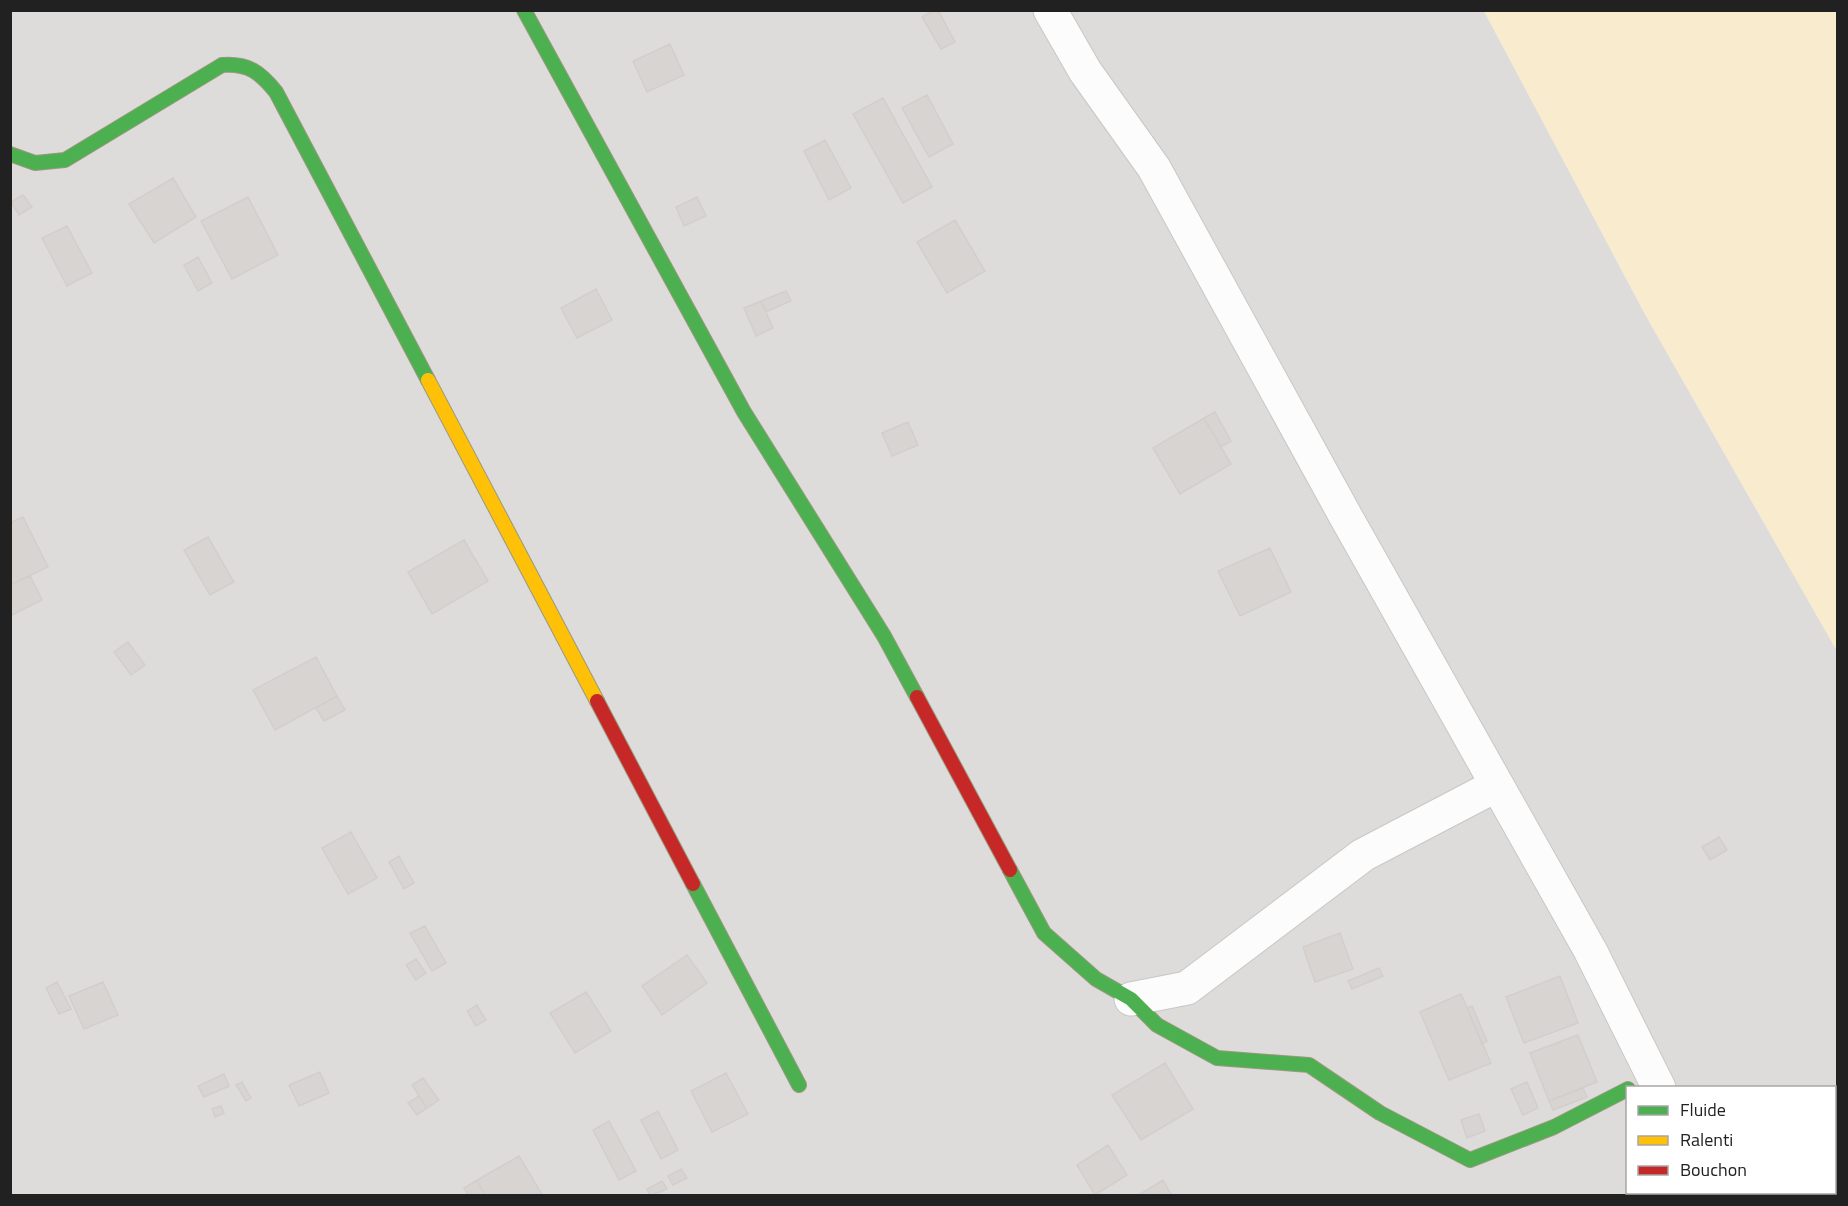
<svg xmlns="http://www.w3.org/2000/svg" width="1848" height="1206" font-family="'Titillium Web',sans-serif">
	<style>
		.residential { fill: #dedcdb; fill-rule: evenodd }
		.sand { fill: #f8ebce }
		.building { fill: #d8d4d2; stroke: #d2cecb; stroke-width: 1.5 }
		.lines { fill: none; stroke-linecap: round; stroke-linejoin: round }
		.street-casing { stroke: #c8c7c5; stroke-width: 35 }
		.fast-casing { stroke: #9a9a7f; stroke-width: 16 }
		.slow-casing { stroke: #9a9a7f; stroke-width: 16 }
		.jam-casing { stroke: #9a9a7f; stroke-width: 16 }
		.street { stroke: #fdfcfc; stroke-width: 33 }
		.fast { stroke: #4caf50; stroke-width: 14 }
		.slow { stroke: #ffc107; stroke-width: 14 }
		.jam { stroke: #c62828; stroke-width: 14 }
	</style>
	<rect width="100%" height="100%" fill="#efece9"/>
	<path class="residential" d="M10,11h1474l162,305 191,335v544h-1826zM1628,1088h206v104h-206z"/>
	<path class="sand" d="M1484,11h353v640l-191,-335z"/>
	<path class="building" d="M935,10h3l17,32 -14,7 -19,-32z
		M670,44l14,31 -37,17 -14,-31z
		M927,95l26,49 -24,13 -27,-49z
		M883,98l49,89 -29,16 -50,-89z
		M825,140l26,48 -22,12 -25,-49z
		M173,178l23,39 -42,26 -25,-39z
		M23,195l9,12 -13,8 -8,-13z
		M248,197l30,58 -46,24 -31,-58z
		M697,197l9,19 -22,10 -8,-19z
		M955,220l30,51 -38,22 -30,-51z
		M67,226l25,47 -25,13 -25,-48z
		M198,257l14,26 -14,8 -14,-26z
		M596,289l16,31 -35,18 -16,-30z
		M786,291l5,10 -25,11 -5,-11z
		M761,301l12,27 -17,8 -12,-28z
		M1215,412l16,29 -10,6 -17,-29z
		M1204,418l27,46 -51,30 -27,-46z
		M908,422l10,23 -26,11 -10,-23z
		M23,517l25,50 -38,18v-62z
		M208,537l26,45 -24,13 -26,-45z
		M464,540l24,41 -56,33 -24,-42z
		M1270,548l21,44 -51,24 -22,-45z
		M30,576l12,24 -32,16v-31z
		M128,642l17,23 -14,10 -17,-23z
		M316,657l21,39 -62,34 -22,-40z
		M337,696l8,14 -21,11 -8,-13z
		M351,832l26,46 -29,16 -26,-46z
		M1719,837l8,13 -17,10 -8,-13z
		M399,856l15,27 -10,6 -15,-27z
		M425,926l21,37 -14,8 -22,-38z
		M1340,933l13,36 -38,13 -12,-35z
		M687,955l20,28 -45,32 -20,-29z
		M416,959l10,14 -10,7 -10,-15z
		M1379,968l4,8 -31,13 -4,-8z
		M1560,976l18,47 -54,20 -18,-46z
		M57,982l14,27 -12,5 -13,-26z
		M103,982l15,33 -34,14 -15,-33z
		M586,992l25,39 -36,22 -25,-40z
		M1461,994l30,69 -42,17 -29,-68z
		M477,1005l9,15 -10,6 -9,-15z
		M1472,1006l15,35 -5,3 -15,-36z
		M1578,1035l19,47 -48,19 -19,-48z
		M1165,1063l28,46 -52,31 -29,-45z
		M320,1072l9,21 -30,13 -10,-21z
		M726,1073l22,41 -36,18 -21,-41z
		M224,1074l5,12 -25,11 -6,-11z
		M423,1078l16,22 -12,8 -15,-23z
		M242,1082l9,16 -5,3 -10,-16z
		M1527,1082l11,26 -15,7 -12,-26z
		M1583,1088l4,9 -34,13 -4,-9z
		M419,1096l8,12 -10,7 -9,-12z
		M221,1106l3,7 -9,4 -3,-8z
		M658,1111l20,39 -17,9 -20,-39z
		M1479,1114l6,17 -18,7 -6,-18z
		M609,1121l27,50 -17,9 -26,-50z
		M1108,1145l19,30 -32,20 -18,-30z
		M519,1156l24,40h-58l-8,-16z
		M681,1169l6,9 -14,7 -5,-9z
		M477,1180l8,16h-16l-5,-8z
		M1163,1180l9,16h-35z
		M662,1181l5,8 -17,7 -3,-7z"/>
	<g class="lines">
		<g class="street-casing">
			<path id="street" d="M1050,10l35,61 69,97 192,349 244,433 69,138
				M1131,999l56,-11 176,-133 134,-70
				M1720,1192l2,4"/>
		</g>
		<g class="fast-casing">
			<path id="fast" d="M524,10l220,402 140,224 33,61
				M10,154l25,9 30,-3 157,-95c26,-2 38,7 54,27l152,288
				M1010,870l34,63 52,46 35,20 26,26 60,33 92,7 71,48 90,47 84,-33 74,-38
				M693,884l106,201"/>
		</g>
		<g class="slow-casing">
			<path id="slow" d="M428,380l169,321"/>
		</g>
		<g class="jam-casing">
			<path id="jam" d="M917,697l93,173
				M597,701l96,183"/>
		</g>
		<use href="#street" class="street"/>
		<use href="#fast" class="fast"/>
		<use href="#slow" class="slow"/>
		<use href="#jam" class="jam"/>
	</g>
	<rect width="1848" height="1206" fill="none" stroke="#212121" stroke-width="24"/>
	<rect x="1626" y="1086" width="210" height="108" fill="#ffffff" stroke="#a6a6a6" stroke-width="1.5"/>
	<rect x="1638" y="1106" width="30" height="9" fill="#4caf50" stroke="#a6a6a6" stroke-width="1.5"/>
	<text x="1680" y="1116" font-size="18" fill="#212121">Fluide</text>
	<rect x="1638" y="1136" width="30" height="9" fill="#ffc107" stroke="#a6a6a6" stroke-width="1.5"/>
	<text x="1680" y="1146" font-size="18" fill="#212121">Ralenti</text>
	<rect x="1638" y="1166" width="30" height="9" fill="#c62828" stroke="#a6a6a6" stroke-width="1.5"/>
	<text x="1680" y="1176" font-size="18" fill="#212121">Bouchon</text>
</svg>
